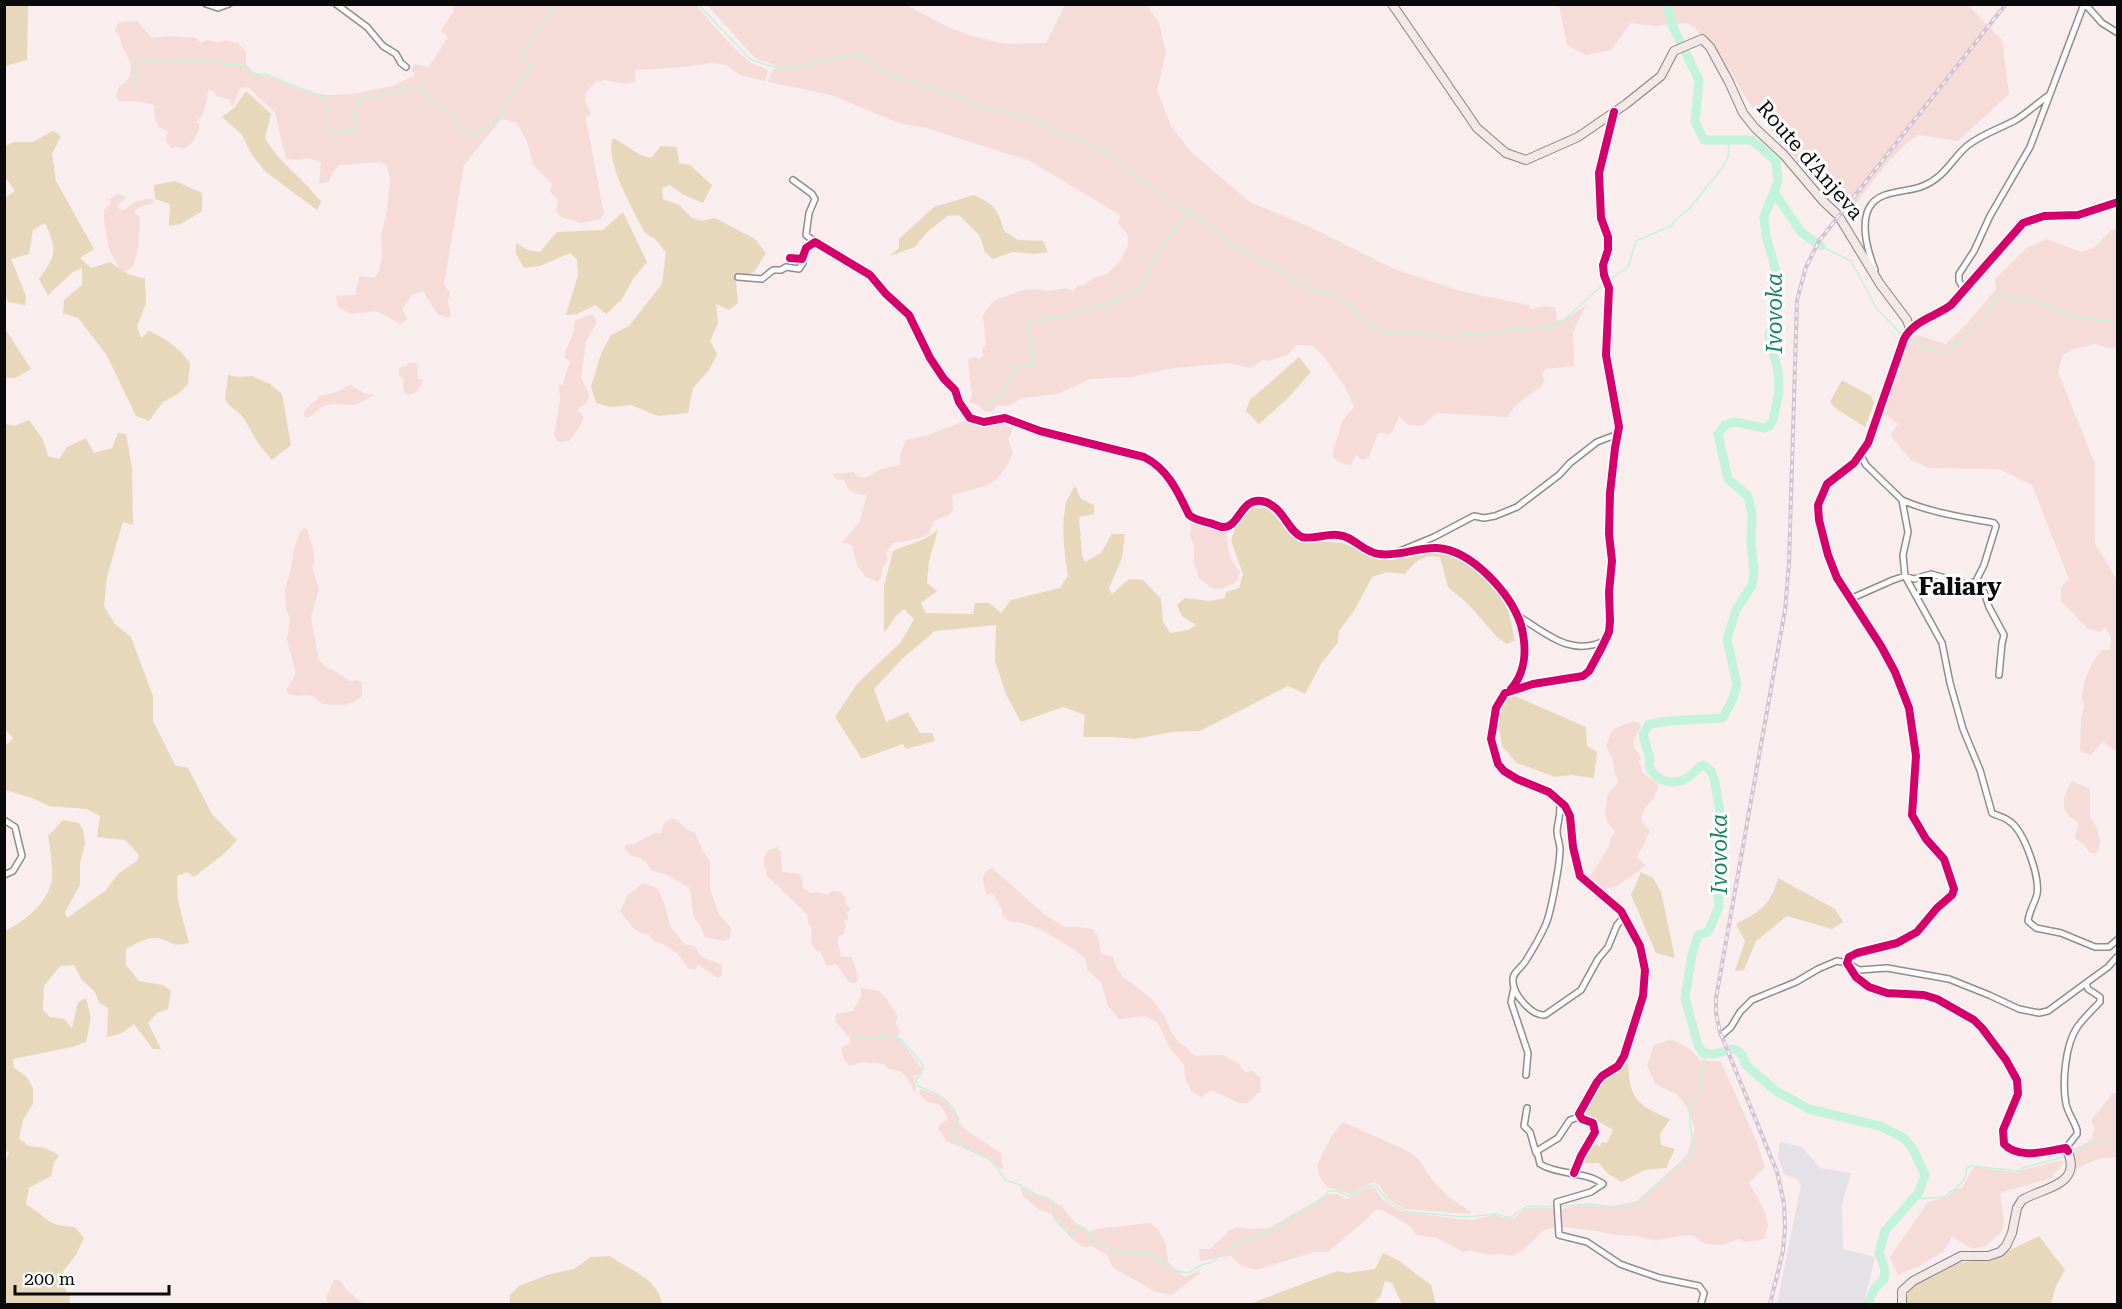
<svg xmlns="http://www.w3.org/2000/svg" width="2122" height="1309" font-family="'Roboto Serif',serif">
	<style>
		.industrial { fill: #e6e1e6 }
		.farmland { fill: #f6dcd9 }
		.forest { fill: #e7d8bc }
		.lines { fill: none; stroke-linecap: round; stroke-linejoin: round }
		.stream { stroke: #c4f3dd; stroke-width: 1.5 }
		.river { stroke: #c4f3dd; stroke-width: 9 }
		.street-casing { stroke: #928c8c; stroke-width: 8 }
		.secondary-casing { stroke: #888383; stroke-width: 10 }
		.street { stroke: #fefcfc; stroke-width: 5 }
		.secondary { stroke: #f4e8e7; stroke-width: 8 }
		.rail-casing { stroke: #d5c2d1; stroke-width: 4 }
		.rail { stroke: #fff; stroke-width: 1.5; stroke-dasharray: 4.5; stroke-linecap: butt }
		.cycleway-casing { stroke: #fff; stroke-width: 11 }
		.cycleway { stroke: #d6006c; stroke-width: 8 }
		.labels { text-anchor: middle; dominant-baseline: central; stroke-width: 6; stroke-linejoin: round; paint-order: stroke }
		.street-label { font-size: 21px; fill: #0a0a0a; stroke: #fff }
		.water-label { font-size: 22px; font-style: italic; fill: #16845c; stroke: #fff }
		.quarter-label { font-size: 24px; font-weight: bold; fill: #0a0a0a; stroke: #fff }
	</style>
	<rect width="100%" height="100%" fill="#f9eded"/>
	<path class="industrial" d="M1780,1142l22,5 18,21 31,5 -9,31 1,45 32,8 -11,47h-87l24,-119 -4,-6 -13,-5 -6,-18z"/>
	<path class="farmland" d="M453,5h243l35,40 20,18 17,7 -3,11 -25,-6 -14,-10 -16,-2 -25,4 -50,3v12l-11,2 -19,-4 -9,2 -10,10 -1,9 6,12 -5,5 18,96 -4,5 -19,4 -20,-6 -5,-7 2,-10 -8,-9 2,-7 -19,-19 -6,-24 -10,-18 -14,-4 -5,4 -34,42 -20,120 6,7 -2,9 3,14 -3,3 -11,-4 -14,-23 -11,4 -10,14 5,10 -6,5 -25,-13 -26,3 -12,-7 -2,-11 20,-1v-7l4,-12 14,2 5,-6 3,-18 -1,-18 6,-26 3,-31 -3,-13 -6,-4 -42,3 -6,7 -4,10 -10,2 2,-22 -13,-4 -11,2 -11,-1 -11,-46 -27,-26 -8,1 -7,18h-2v-6l-15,-4 -2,-5 -6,-2 -1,12 -5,15 -6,6 4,2 -2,7 -5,11 -9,7 -4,-2 -10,1 -4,-7 1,-10 -8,-4 -4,-8 -1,-14 -19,-4h-17l-2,-6 3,-9 6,-3 5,-7 1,-12 -9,-18 -3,-11 -4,-4 2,-6 4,-3 16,-1 15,17 18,-2 26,2 5,5 6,-3 12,3 5,-3 14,3 8,9v12l6,7 8,4 7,1 41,16 18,3 27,-1 40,-8 22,-11 -4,-6 4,-5 14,3 19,-30 -7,-6 12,-19z
		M707,5h199l40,21 26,10 33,8 41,-1 19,-38h82l12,18 7,30 -9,37 14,36 19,25 60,51 60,25 84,42 66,22 69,14 1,4 13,-3 12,1 2,12 4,3 25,-17 -13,27 1,34 -28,3 -4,5 3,6 -4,7 -22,15 -12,15 -70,-4 -15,13 -14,-1 -9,-9 -6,15 -4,4 -9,-3 -3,4 -8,21 -6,3 -7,-5 -5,10 -10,-2 -9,-7 10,-35 12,-14 -9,-20 -23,-33 -9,-8 -16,-1 -10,10 -19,6 -5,-1 -12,8 -23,-5 -54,5 -43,9 -41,2 -33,15 -35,4 -11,7 -14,1 -5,6 -8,-1 -6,-6 -8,-3 2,-7 -4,-36 7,-2 5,2 3,-3 -1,-8 4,-3 -3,-30 10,-14 30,-11 15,-1 11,2 18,-3 6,3 5,-6 5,1 10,-8 14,-4 13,-13 8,-16v-10l-10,-12 2,-8 -90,-54 -100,-32 -31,-6 -68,-28 -63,-13 7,-17 -20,-7z
		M1559,5h409l34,35 7,54 -51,47 -40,-6 -11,8 -20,20 -34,44 -21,-10 -43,-46 -38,-45 -22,-36 -35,-43 -8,-4 -32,3 -23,-3 -20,27 -25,5 -19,-10z
		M117,194l6,1 3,3 -8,7 1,5h6l7,-7 13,-4h7l2,2v2l-12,3 -7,4v3l5,4 -2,32 -5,17 -6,5 -7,-1 -11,-21 -5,-28v-11l6,-6v-5z
		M2117,228v120h-9l-13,-4 -22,5 -10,6 -5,17 37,92v79l22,37v172l-14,-10 -12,13 -11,-4 1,-32 3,-12 -2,-10 2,-15 9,-21 9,-11h8l1,-12 -6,-11 -4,5 -13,-3 -27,-28v-14l8,-8 -37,-94 -33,-16 -70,-1 -18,-8 -21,-25 8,-11 -15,-11 23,-67 8,-12 32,10 24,-24 26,-31 -1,-10 31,-31 21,-9 34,13 14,-5 15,-16z
		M593,314l3,5v5l-10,18 -5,36 7,13 1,6 -2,5 -10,8 7,7 -4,9 -11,15 -10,1 -5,-6 6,-36 -1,-16 3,1 8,-23 -5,-4v-6l8,-18 2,-14z
		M408,363h9l1,15 5,2 -6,11 -8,4 -3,-1 -3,-6 1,-7 -5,-6v-7l7,-2z
		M350,385l16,9 9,1 -20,10 -23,-1 -9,2 -15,12 -4,-2v-5l16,-15 14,-3z
		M967,420l18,4 13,-3 12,1 3,7 -5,10 5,14 -5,11 -10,14 -12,8 -34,9 1,15 -6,6 -13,5 -6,14 -12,4 -23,4 -7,9 2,7 -5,8 -2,11 -3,4 -13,-6 -8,-10 -5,-21 -10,-3 17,-19 8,-28 -10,-1 -9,-5 -4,-9 -8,-1 -4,-5 22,-2 3,4 8,2 16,-9 19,-4v-10l6,-15 22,-5z
		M1190,520l37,10 1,20 5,13 7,8 -2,9 -6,4 -11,5 -9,-1 -13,-10 -5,-15v-17l-4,-10 1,-8z
		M304,528l3,1 6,20 2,13 -3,4 7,23 -8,28 8,43 8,8 6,2 17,11 7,-1 5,2v14l-6,5 -12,4 -22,-1 -7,-7 -7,-2 -12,1 -8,-2 -1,-5 9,-16 -9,-34 3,-20 -4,-10 -1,-20 5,-15 4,-26 6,-16z
		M1631,722h7l3,4 -8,15 2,8 6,8 -2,5 3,4v6l15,11 2,4 -6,12 -9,10 -3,11 9,11 -13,26 8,8 -2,3 -25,17 -17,6 -13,-11 22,-35v-6l5,-7 -8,-11 -2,-7 2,-15 2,-7 8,-8 1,-5 -3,-4 -3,-17 -6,-12 5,-14 5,-4z
		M2072,781l18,8v28l7,11 3,12 -1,9 -4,5 -6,-2 -5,-8 -8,-5 -1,-5 3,-7v-5l-8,-5 -6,-9v-11z
		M671,819h4l13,11 7,3 9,20 4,5 2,5v26l9,25 12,14 -1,10 -6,3 -19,-4 -5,-12 -6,-7 -4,-30 -23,-13 -16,-5 -5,-8 -8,-5 -8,-2 -6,-7 3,-4h7l21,-11h6l3,-10z
		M777,847l4,5 1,20 18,2 3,10 -1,3 8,6 8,-1 9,3 5,-4 8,1 6,6 -1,5 6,6 -4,3 1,7 -4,2 2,4 -2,9 -6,3v6l3,13 10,1 5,11 2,13 -4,2 -5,-1 -13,-18 -9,2 -7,-14 -4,-1 -4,-6 -1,-18 -3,-3 -1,-10 -41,-39 1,-4 -3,-4v-9l4,-8z
		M992,868l52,46 21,13h14l13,2 6,8 3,17 12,3 4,12 6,8 29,22 14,20 5,13 8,11 6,3 9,10 29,-1 16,9 6,8 7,-1 9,7 -1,15h-3l-2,4 -8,6h-8l-27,-13 -11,7 -9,-5 -7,-13 -1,-14 -14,-17 -12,-25 -13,-7 -26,3 -11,-13 -7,-24 -14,-12 -1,-10 -11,-10 -33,-20 -23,-8h-9l-8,-7v-6l-10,-16 -6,2 -3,-16 2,-7z
		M643,883l15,6 7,17 5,20 14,18 10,2 8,11 20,8v10l-4,3 -20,-13 -4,5 -6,-2 -10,-14 -15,-10 -8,-2 -6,-7 -9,-2 -7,-5 -13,-17 8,-16z
		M861,988l18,3 8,8 10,16 -1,9 4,7 -2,6 25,33 -5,5 -6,1 3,4 1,10 -2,1 -10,-17 -5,-3 -10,-2 -5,-5 -22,-2 -12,4 -5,-5 -3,-8v-6l7,-3 1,-6 -15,-17 1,-7 17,-3 8,-15z
		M1671,1039l19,10 10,11 21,2 35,78 9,27 -16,16 15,26 4,17 -4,13 -18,3 -7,-3 -17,6 -17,-1 -12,-9 -15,1 -22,5 -20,-5 -22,-1 -16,-4 -36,-4 -1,-1v-15l3,-3 14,-3 34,1 25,-5 50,-46 8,-26 -8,-21 -9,-13 -23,-11 -8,-19 7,-20z
		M921,1089l21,8 13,13 5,14 10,9 31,20 2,15 -3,1 -14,-11 -40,-17 -8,-13 2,-4 8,-5 -3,-6 -5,-8 -14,-4 -4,-4 -3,-5z
		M2113,1093l4,1v63l-16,1 -27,11 -5,-20 12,-3 12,-7 -1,-5 3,-4 -4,-10z
		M1343,1122l65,29 10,8 16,23 15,15 22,15 -1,2 -66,-5 -16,-10 -9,-14 -6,-3 -22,12 -24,-7 -8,-11 -2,-12 16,-30z
		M2058,1161h5l-1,4 -11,13 -51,15 4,27 -2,11 -16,15 -14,3 -20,-13 -9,16 -24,14 -21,9 -8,-18 38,-55 19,-5 8,-8 7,-1 9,-17 4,-4 39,5z
		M1020,1187l42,19 12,16 16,10 6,-3 53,-6 8,5 8,13 3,21 17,15 15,-7v3l-28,22 -16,-3 -38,-21 -6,-5 -5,-11 -15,-9 -9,1 -12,-9 -20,-24 -13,-5 -15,-13z
		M1371,1187l4,1 8,12 18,11 58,8 12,1 23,-5 11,3h10l10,-10h26l3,3 1,16 -11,3 -21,20 -10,6 -11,-2 -13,1 -19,-5 -7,2 -26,-14 -20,-3 -6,-8 -16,-10 -14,-7h-6l-7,8 -40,34h-14l-58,18 -16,-5 -9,-9 -16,2 -15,3 -1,-12h11l20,-19 7,-3 11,2 21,-1 59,-34h9l9,5z
		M334,1280h6l7,10 16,14h-35l-2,-6z"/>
	<path class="forest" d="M5,4l23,1 -1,55 -22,6z
		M246,91l25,23 -6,24c13,24 39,41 56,64l-4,8 -51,-38 -14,-17 -10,-20 -20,-18 12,-9z
		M53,131l8,5 -9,18 4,27 38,68 -14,9 11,10 19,-6 18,12 17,5 1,24 -9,23 4,12 8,-7c18,8 30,17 41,32l-2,21 -9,9 -16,9 -14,19 -13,-5 -30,-62 -28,-36 -15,-5 1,-13 18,-15v-17l-9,4 -25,23 -9,-16c18,-25 18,-29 6,-56l-12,7 -4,24 -18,5 15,37 -1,9 -17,-3 -3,-10v-94l10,-7 -10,-14v-31l9,-4h19z
		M613,138c13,6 24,18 38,20l10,-12 16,1 2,16 11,2 22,20 -9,18 -21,-9 -12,-9 -8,3 1,11 16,6 13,13 10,3 13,-3 40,21 11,14 -11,18 -19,11 2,21 -9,7 -13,-6 2,19 -8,18 7,13 -8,16 -16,18 -5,25 -30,3 -27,-11 -21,2 -14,-4 -5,-16 10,-33 10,-19 18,-9 33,-42 4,-32 -11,-13 -10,-6c-10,-20 -42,-74 -32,-95z
		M175,181l27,12v18l-21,13 -12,2 1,-22 -15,-5 -1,-14z
		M974,195c20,9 24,14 30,36l14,9 25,1 5,11 -14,2 -22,-2 -19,7 -8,-7 -5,-16 -21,-21 -12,1 -21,17 -11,14 -25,9 9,-8v-9l35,-32z
		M623,212l24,50 -14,17 -11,20 -16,15 -11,-9 -18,9 -11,1 12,-40 -1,-16 -7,-6 -30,13 -16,2 -8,-14v-11l12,7 12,2 17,-20 46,-2z
		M6,330l25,39 -16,9h-10l-1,-47z
		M1299,357l12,15 -23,26 -29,26 -13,-13 4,-11z
		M228,375l10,2 14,-1 18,8 12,10 9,51 -19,15 -14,-17 -15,-26 -15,-13 -3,-5z
		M1842,380l29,16 3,7 -9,24 -30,-19 -5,-6z
		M29,420l14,20 5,16 11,3 8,-12 19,-9 8,15 18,-5 6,-15 8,1 6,34 1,57 -10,-3 -16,55 -3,29 11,18 16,13 22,59v25l22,44 13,3 24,46 25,26 -12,13 -31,24 -7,-5 -10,4 1,25 11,42c-20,5 -16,-3 -32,-5 -11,-1 -22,6 -31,11v16l13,16 24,4 8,6 -3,18 -11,4 -9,10 13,26h-8l-19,-25 -14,10 -13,3 1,-29 -9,-5 -4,-11 -13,-12 -8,-15 -14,1 -16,20 -1,24 7,7 14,2 8,9 6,-26 8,-4 5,20 -5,24 -14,5 -59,12 1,9 12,8 7,12v16l-10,16 -4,18 9,8 17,2 14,7 -5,8 -3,13 -22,12 -3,16c22,14 20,22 49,23l9,11 -8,17 -19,24 13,16 -1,9h-64l-1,-139 5,-13 -5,-1 1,-220c18,-9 40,-25 46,-47 3,-9 -1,-38 -3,-48l15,-16 16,3 4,7 2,14 -5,19v22l-15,27 2,6 38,-27 14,-18 18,-12 2,-6 -14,-15 -28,-3 3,-21 -13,-7 -38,-3 -17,-8 -27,-8v-44l8,-8 -9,-10 1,-304 9,2z
		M1075,486l6,13 13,6v9l-15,3 3,38 3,7 16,-9 11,-19h13l-3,24 -13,30 3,6 17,-15 14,1 18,19 2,23 7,11 18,-3 8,-5 -14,-9 -5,-11 8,-7 25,3 15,-3 1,-6 13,-4 4,-14 -12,-33 4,-13 17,-20h15l28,27 9,5 39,3 30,13 25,-1 33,-13c26,18 62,30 75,62 4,11 6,25 9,36l-8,4 -10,-7 -29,-33 -20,-17 -8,-30c-17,-3 -25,4 -35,17l-18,-2 -15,5 -18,34 -15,20 -1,11 -17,22 -16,30 -17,-8 -88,45 -28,1 -37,7 -23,-2h-29l2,-22 -22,-8 -42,15 -15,-28 -11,-33 1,-36 -61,6 -32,27 -29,31 12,33 22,-10 12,21h12l3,8 -29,8 -3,-5 -41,15 -27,-42 22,-33 44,-42 13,-23 -10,-10 -8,7 -12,17v-47l9,-35c16,-7 32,-10 45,-21l-9,31 -2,22 10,8 -16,12 5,10 47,1 2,-11h14l12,10 10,-13 49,-12 8,-12c-4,-23 -7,-50 -2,-73 2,-6 6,-12 9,-17z
		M1508,693l78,34 1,19 10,6 -3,26 -23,-3 -16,2 -38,-14 -15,-17 -4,-25 1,-13z
		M1641,872l12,6 8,14 14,66 -19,-5 -25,-58z
		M1778,878l57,31 8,13 -11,7 -45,-13 -31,25 -12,29 -9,1 10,-30 -9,-17c24,-13 34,-17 42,-46z
		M1623,1063l5,1c2,37 10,41 42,55l-10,15 1,11 14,4 -9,19 -21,2 -24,12 -14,-9 -8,-10h-15l9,-21 7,5 1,-5 6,1 6,-13 -32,-19 26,-37z
		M2039,1236l26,34 -9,16 -5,18h-146l5,-18 42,-22 34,-5 22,-8z
		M1383,1253l16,8 32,24 5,19h-34l-10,-21 -7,-2 -5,16 -7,7h-124l88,-33 10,2 28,-4z
		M610,1256c19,14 48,22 52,48h-153l1,-9 9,-9 31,-12 24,-5 17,-12z"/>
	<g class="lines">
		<path class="stream" d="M698,4l52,55 14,5 19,5 75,-15 32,21 10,4 13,1 9,6 48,14 7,5 57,14 17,10 36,14 23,12 65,51 15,5 25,18 16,16 49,25 14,11 24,11 12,1 12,7 22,20 19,12h31l5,3 31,1 48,-3 16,-4 38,-3 13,-7 40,-36
			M132,88l4,-11 -1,-14 4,-4 36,3 9,-2h21l26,5h12l12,9h10l60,24 3,16 -1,17 3,3 26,-5 1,-3 -3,-8 3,-18 40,-8 10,-4 14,-1 12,15 18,11 6,12 15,10c11,-3 17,-13 28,-17l9,-21 22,-30 -12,-10 36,-53
			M1821,246l30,15 26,48 25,26
			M1609,280l19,-13 8,-26 35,-15 3,-5 16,-13 32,-40 6,-11 1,-17
			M1909,338l32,16 5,-1 42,-37 8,-21h6l46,10 32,13 38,4
			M989,404l17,-13v-10l7,-2 2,-14 17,2 1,-11 -6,-34 2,-1 8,1 11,-4h12l60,-19 21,-9 12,-29 36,-51
			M856,1037l6,2 21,-3 18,3 22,26 -1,7 -6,8 2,6c23,10 28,9 41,33l-5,11c4,20 22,19 35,29 7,6 11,16 18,22 10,1 19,7 27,12 6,4 13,4 19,8l1,18 12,12 8,3 4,-9 9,5 3,7 20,12 11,4 16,-1 16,4 23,15 12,2 16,-9 7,-1 14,-12 20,-12 14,-3 36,-20 27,-17 7,-8h8l12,5 23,-11 4,1 11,14 15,10 8,2 56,5 30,-3 14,4 17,-12 15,1 50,-3 26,4 17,-3 10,-8 20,-20 22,-15 7,-13 -4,-24v-17l1,-5 8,-8 6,-42
			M2071,1154c19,-9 25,-16 47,-12
			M1912,1199l33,-2c7,-9 23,-13 21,-28l5,-3 48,5 3,-3 45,-12"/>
		<path class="river" d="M1667,4l6,23 26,53 -4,42 9,18h48l24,21 2,21 -14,35 2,19 13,46 -3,26 -7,28 9,35 1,21 -6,28 -4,6 -5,2 -29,-6 -10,3 -7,9 10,45 20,17 4,18 -1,28 3,30 -2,13 -16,25 -9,29 10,46 -4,13 -10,20 -54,3 -20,3 -6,10 7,26 -1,7c9,16 27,20 42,8 4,-4 6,-7 12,-10l8,6 3,7 9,51 -7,35 3,43 -11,25 -10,3 -6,19 -7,44 13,47 5,8 11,1 19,-5 5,2 5,5 2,8 31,27 33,18 71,17 24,12 9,11 12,26 -6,17 -34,39 -6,22 6,17 -1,9 -9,9 -7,16
			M1774,192l27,40 20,14"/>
		<g class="street-casing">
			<path id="street" d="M206,4l12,4 11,-4
				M336,4l31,23 16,19 13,8 5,9 5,4
				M2085,4l17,19 16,10
				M793,180l19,14 3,5 -6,14 -3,22 9,7
				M790,258l12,1 4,-11 9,-6 55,33 16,19 23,21 21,43 14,21 11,11 4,12 11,16 14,4 21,-4 35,13 104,26c24,12 34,35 45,58 6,5 14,6 21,8 4,1 9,3 13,4 16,1 18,-30 39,-26 21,4 26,31 40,35 12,4 23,-3 35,-2 15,2 25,18 41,20 20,3 39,-6 58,-6 37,1 76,48 85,80 7,20 5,45 -9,60
				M1875,270c-7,-18 -15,-44 -6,-62 10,-19 38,-15 54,-22 22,-9 28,-26 44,-40 15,-12 32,-17 49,-26 11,-7 22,-17 33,-25
				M738,277l24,2 11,-9h8l5,-3 13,2 4,-6 -1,-4
				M1964,289l-5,-8v-7l15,-23 16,-35 40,-69 54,-143
				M1860,454l6,11 36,35 6,32 -5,23 2,21 37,67 8,40 13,46 17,41 12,43c5,3 13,4 17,8 15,9 31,56 28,73 -2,9 -8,17 -9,27l8,7 25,5 34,14h14l9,-8
				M1902,500c29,13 61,17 92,23l2,3 -12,39 -8,16 -7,3
				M1400,551l34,-14 40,-21 10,2 11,-2 22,-9 42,-32 11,-12 27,-21 21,-8
				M1850,599l43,-19 12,-4 9,3 17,-5 43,12 10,6 5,15 15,28 -2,8 -3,32
				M1518,616c28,17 52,41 86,25
				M1559,800c3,12 -1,19 -2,31 0,7 3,12 3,18 0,14 -9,65 -15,77 -4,9 -15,28 -20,36 -5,7 -13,11 -12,19 0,14 19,35 32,34l36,-25 17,-31 10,-12 9,-22 7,-8
				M4,820l11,7 7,29 -9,15 -9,4
				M1514,988l-3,14 17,51 -2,22
				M1723,1034l8,-7 9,-15 12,-12 44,-18 22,-13 19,-8 10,2 12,7 28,-2 62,11 40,16 30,14 20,4 9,-2 38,-28
				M1527,1108l-3,18 6,6 6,21
				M1579,1117l-9,3 -12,18 -21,13 3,13c17,11 45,7 63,20l-12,8 -34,10 2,33 28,7 33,22 11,4 29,10 39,8 5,7 -3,11
				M2066,1148l11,-14v-4c-3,-9 -9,-17 -11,-26 -4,-21 -1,-60 12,-78 6,-8 14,-16 22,-24v-5l-12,-8 -2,-6 22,-16 10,-11
				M1574,1173l7,-17 14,-24 -2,-9 -11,-4 -3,-5 18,-32 5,-6 16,-10 6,-10 19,-60 2,-26 -5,-24 -19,-35 -41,-35 -7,-29 -3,-31 -5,-10 -16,-14 -32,-13 -13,-8 -6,-7 -7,-25 5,-31 9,-15 28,-9 50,-8 6,-5 13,-24 7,-15 1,-11 -1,-29 3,-31 -3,-27 1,-41 5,-45 4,-21 -13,-72 3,-67 -5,-13 -1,-10 5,-15v-13l-7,-19 -2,-45 15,-60"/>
		</g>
		<g class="secondary-casing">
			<path id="secondary" d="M1392,4l85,124 29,25 20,7 52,-23 48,-33 35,-28 13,-25 28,-12 8,8 19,35 14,31 12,15 29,27 39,46 15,14 42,69 27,36 3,9
				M1902,1304v-13l11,-10 48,-25h27l12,-4 6,-6 6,-13 5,-25 5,-8c22,-13 63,-15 44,-52 -20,3 -47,12 -62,-4l-1,-14 15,-36 -1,-14 -11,-20 -24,-32 -8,-8 -37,-21 -13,-4 -37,-2 -18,-6 -13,-10 -9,-14 2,-6 8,-4 40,-10 20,-11 20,-24 15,-13 2,-6 -10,-30 -18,-20 -14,-24 4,-59 -7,-48 -14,-36 -14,-26 -44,-68 -9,-23 -9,-35 -1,-15 9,-21 27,-21 14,-20 36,-104c10,-19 31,-22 47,-34l72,-82 21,-7 34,-1 40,-13"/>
		</g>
		<use href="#street" class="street"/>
		<use href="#secondary" class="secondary"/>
		<g class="rail-casing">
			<path id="rail" d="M1770,1304l13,-53 2,-24 -1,-24 -7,-31 -57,-140 -4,-19v-15l69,-388 4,-46 8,-264 9,-33 13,-26 187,-237"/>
		</g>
		<use href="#rail" class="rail"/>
		<g class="cycleway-casing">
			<path id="cycleway" d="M790,258l12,1 4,-11 9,-6 55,33 16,19 23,21 21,43 14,21 11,11 4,12 11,16 14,4 21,-4 35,13 104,26c24,12 34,35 45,58 6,5 14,6 21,8 4,1 9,4 13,4 16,1 18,-30 39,-26 21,4 26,31 40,36 12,3 24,-4 36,-2 15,1 25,17 41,19 20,3 39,-7 58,-6 35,2 74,46 84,77 6,23 5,47 -10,64
				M2068,1151l-2,-3c-20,3 -47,12 -62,-4l-1,-14 15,-36 -1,-14 -11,-20 -24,-32 -8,-8 -37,-21 -13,-4 -37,-2 -18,-6 -13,-10 -9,-14 2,-6 8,-4 40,-10 20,-11 20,-24 15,-13 2,-6 -10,-30 -18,-20 -14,-24 4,-59 -7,-48 -14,-36 -14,-26 -44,-68 -9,-23 -9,-35 -1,-15 9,-21 27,-21 14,-20 36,-104c10,-19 31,-22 47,-34l72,-82 21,-7 34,-1 40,-13
				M1574,1173l7,-17 14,-24 -2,-9 -11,-4 -3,-5 18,-32 5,-6 16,-10 6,-10 19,-60 2,-26 -5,-24 -19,-35 -41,-35 -7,-29 -3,-31 -5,-10 -16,-14 -32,-13 -13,-8 -6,-7 -7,-25 5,-31 9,-15 28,-9 50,-8 6,-5 13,-24 7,-15 1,-11 -1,-29 3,-31 -3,-27 1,-41 5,-45 4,-21 -13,-72 3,-67 -5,-13 -1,-10 5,-15v-13l-7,-19 -2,-45 15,-61"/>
		</g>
		<use href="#cycleway" class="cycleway"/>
	</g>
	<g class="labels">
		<g class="street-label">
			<text transform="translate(1810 160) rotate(49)">Route d'Anjeva</text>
		</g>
		<g class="water-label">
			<text transform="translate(1774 313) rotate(-90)">Ivovoka</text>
			<text transform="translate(1719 854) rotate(-90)">Ivovoka</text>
		</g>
		<g class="quarter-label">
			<text x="1960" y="587">Faliary</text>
		</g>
	</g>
	<rect width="2122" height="1309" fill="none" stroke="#0a0a0a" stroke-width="12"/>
	<path d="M15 1285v9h154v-9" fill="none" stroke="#0a0a0a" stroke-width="3"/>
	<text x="24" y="1285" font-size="18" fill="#0a0a0a" stroke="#ffffff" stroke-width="4.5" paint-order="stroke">200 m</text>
</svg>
